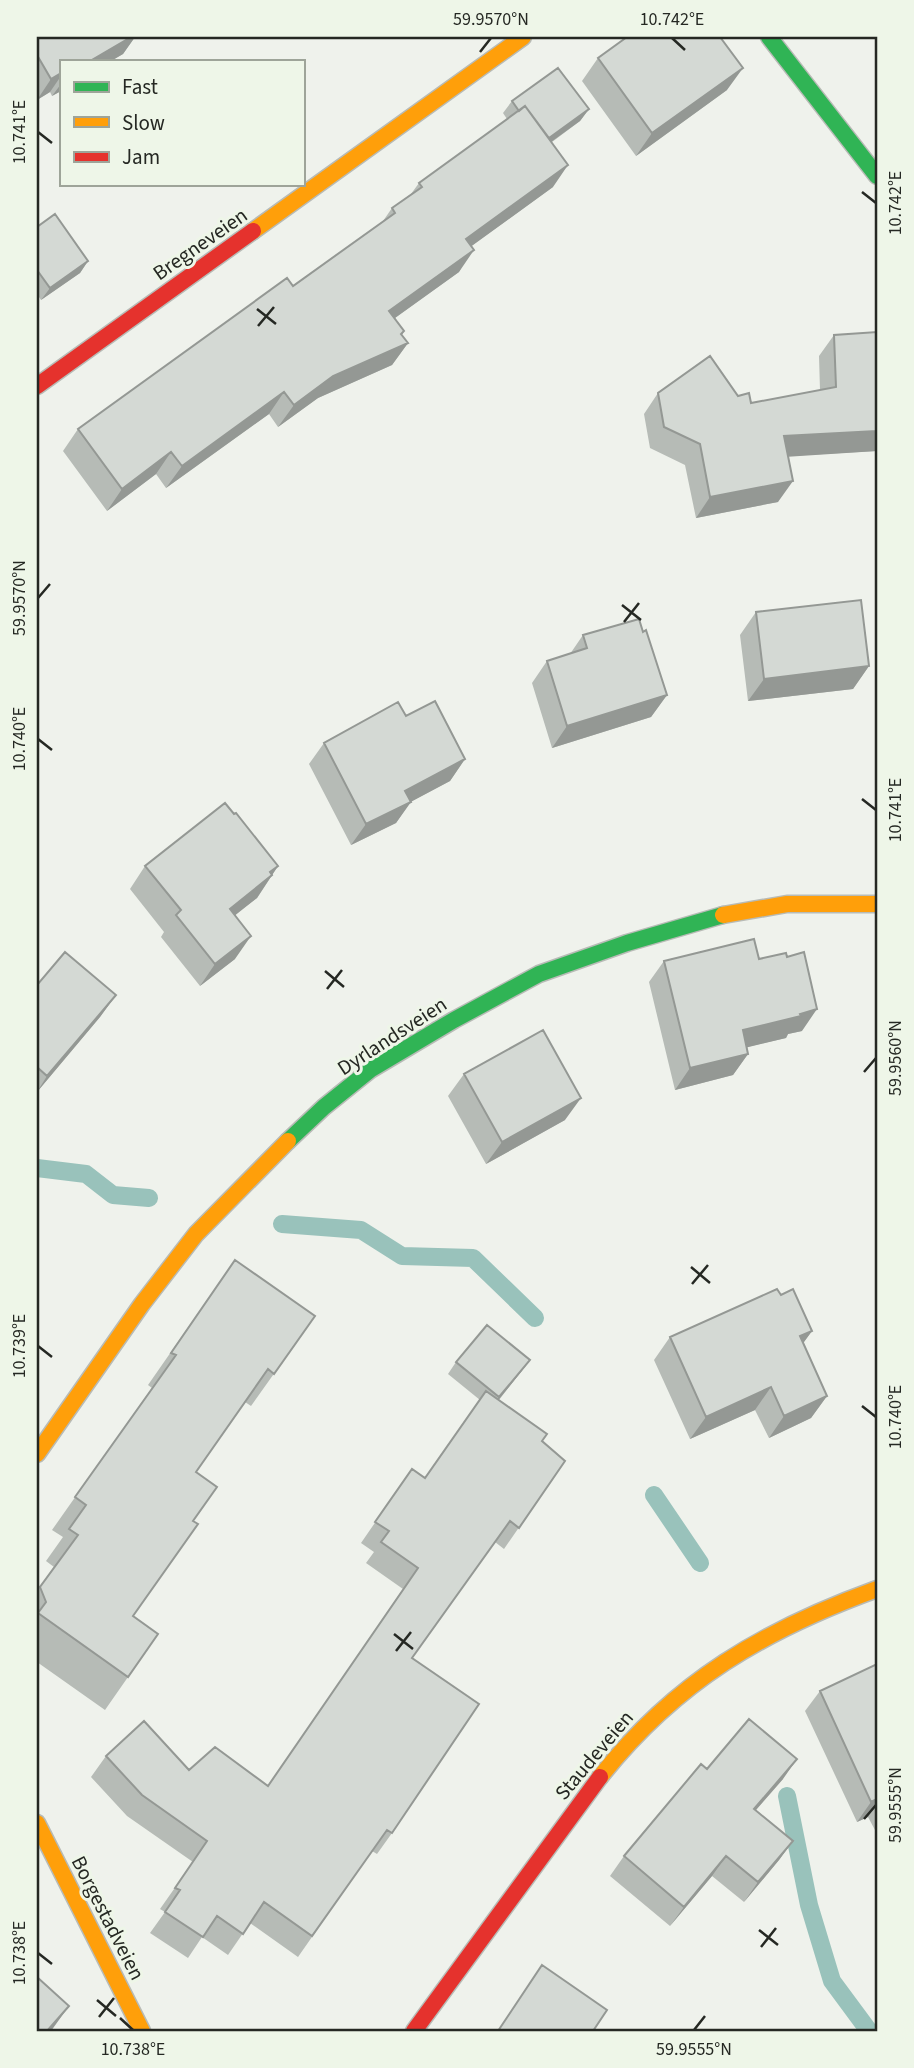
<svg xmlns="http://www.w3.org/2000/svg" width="914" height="2068" font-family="'Source Sans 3',sans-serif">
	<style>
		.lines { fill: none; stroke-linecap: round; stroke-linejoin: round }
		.stream { stroke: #99c2bb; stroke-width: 18 }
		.fast-casing { stroke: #b8bbb6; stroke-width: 19 }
		.slow-casing { stroke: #b8bbb6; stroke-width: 19 }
		.jam-casing { stroke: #b8bbb6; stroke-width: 19 }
		.fast { stroke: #30b455; stroke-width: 16 }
		.slow { stroke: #ff9f0a; stroke-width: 16 }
		.jam { stroke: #e5322d; stroke-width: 16 }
		.wall { fill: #b6bbb6 }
		.shaded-wall { fill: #949894 }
		.building { fill: #d4d9d4; stroke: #949894; stroke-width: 2 }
		.ticks { fill: none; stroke: #252823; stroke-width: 2.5 }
		.labels { text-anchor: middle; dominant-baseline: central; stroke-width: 6; stroke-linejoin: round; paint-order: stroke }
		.street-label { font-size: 21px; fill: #252823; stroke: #eef6e8 }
		.neatline { fill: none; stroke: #252823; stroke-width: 2.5 }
		.ticks-label { font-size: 18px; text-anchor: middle; fill: #252823 }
	</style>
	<rect width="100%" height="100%" fill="#eff2ec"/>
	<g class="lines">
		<path class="stream" d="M37,1168l49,6 27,21 36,3
			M282,1224l79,6 41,26 71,2 62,60
			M654,1495l46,68
			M787,1796l22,109 23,76 37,50"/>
		<g class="fast-casing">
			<path id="fast" d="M769,37l108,139
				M288,1141l36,-34 46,-37 84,-50 85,-46 88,-31 96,-28"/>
		</g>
		<g class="slow-casing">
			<path id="slow" d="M253,231l270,-194
				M723,915l64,-11h90
				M37,1454l105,-150 54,-70 92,-93
				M600,1777c76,-96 164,-147 277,-188
				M37,1823l105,208"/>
		</g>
		<g class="jam-casing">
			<path id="jam" d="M37,386l216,-155
				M414,2031l186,-254"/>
		</g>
		<use href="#fast" class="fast"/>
		<use href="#slow" class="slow"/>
		<use href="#jam" class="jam"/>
	</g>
	<path class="wall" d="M37,37h98l-12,17 -12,7h-50v30l-9,5 -2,-4 -13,8z
		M598,58l129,32 -91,66 -54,-75z
		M512,101l77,8 -9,12 -28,21 1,45 -82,59 -12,26 -64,46 9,13 -2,4 6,8 -16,22 -74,33 -40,29 -9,-13 -103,74 -10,-14 -49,37 -44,-60 15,-22 215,-143 88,-62 11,-16 19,-14 8,-11 88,-64 -4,-6z
		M37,227l51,34 -8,12 -39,27 -4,-6z
		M877,332v119l-89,5 -10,46 -82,16 -11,-53 -35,-17 -6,-34 14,-21 80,3 13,7 69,-13 -1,-34 15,-21z
		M756,612l113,54 -16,23 -105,12 -8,-66z
		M583,635l84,60 -16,22 -99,31 -20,-65 15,-22 23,-7z
		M406,716l59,43 -15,22 -40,21 -14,21 -45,22 -42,-81 15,-21z
		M145,866h133l-21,32 -23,17 1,44 -35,27 -39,-49 3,-5 -34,-43z
		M759,959l43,72 -14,3 -2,4 -39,9 1,7 -15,21 -58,15 -26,-108 15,-21z
		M37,985l79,10 -16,22 -63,75z
		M464,1074l101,46 -79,44 -38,-68z
		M235,1260l80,56 -64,90 -6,-4 -49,70 -3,49 -60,95 25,18 -53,76 -68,-48v-71l17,-24 -8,-6 17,-24 -11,-7 100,-142 -4,-3z
		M781,1295l31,36 -9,12 24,53 -16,22 -42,20 -14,-28 -65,29 -36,-79 16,-23z
		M530,1360l-31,40 43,41 23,20 -61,88 -9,-7 -83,116 -20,175 -15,21 -5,-3 -74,106 -48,-34 -22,32 -26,-18 -14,21 -38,-25 15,-21 -5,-3 33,-47 -66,-46 -36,-39 15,-21 83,14 79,16 135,-197 -37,-26 8,-11 -13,-9 51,-74 13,9 55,-78 -32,-26 8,-12z
		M877,1664v165l-2,1 -7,-13 -11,5 -52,-111 15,-20z
		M707,1769l76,10 -27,31 37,31 -14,19 -35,42 -32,-26 -42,50 -60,-50 14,-20z"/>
	<path class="shaded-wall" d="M131,37h4l-12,17 -12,7h-21z
		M743,68l-16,22 -91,66 16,-23z
		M61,73v3l-11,16 -13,8 14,-21z
		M61,84v7l-9,5z
		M589,109l-9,12 -47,34 8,-12z
		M568,165l-15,22 -102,74 15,-22z
		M474,250l-15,22 -85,61 15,-22z
		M88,261l-8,12 -39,27 9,-12z
		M404,331l-13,20 17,-8 -16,22 -74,33 -40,29 16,-22 39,-29z
		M284,392l-15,22 -103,74 16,-22z
		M877,431v20l-108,7 15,-22z
		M171,452l-15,22 -49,37 15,-22z
		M793,481l-15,21 -82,16 14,-21z
		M869,666l-16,23 -105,12 16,-22z
		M667,695l-16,22 -99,31 15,-22z
		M465,759l-15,22 -45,24 6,-3 -15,21 -45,22 15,-21 39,-33z
		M278,866l-21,32 -43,34 16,-23z
		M251,936l-16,23 -35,27 15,-22z
		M116,995l-16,22 -63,75 10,-16z
		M817,1009l-15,22 -14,3 -2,4 -58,14 15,-22z
		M748,1054l-15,21 -58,15 15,-22z
		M581,1098l-16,22 -79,44 16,-22z
		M812,1331l-16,22 4,-17z
		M530,1360l-9,12 -30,37 8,-12z
		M771,1387l-16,23 -65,29 16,-22z
		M827,1396l-16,22 -42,20 15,-22z
		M797,1759l-14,20 -43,49 14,-19z
		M877,1799v5l-9,13 -11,5 14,-20z
		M793,1841l-14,19 -35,42 14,-20z
		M726,1856l-14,20 -42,50 14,-19z
		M69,2006l-18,25h-4z"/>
	<path class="building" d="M37,37h94l-41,24h-29v12l-10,6 -14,-24z
		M627,37h93l23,31 -91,65 -54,-75z
		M558,68l31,41 -40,29 -24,-32 -6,5 -7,-10z
		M525,106l43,59 -102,74 8,11 -85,61 15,20 -3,3 7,9 -75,33 -39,29 -10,-13 -102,74 -11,-14 -49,37 -44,-60 209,-151 6,8 102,-73 -3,-5 30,-21 -3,-4z
		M55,214l33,47 -38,27 -13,-18v-43z
		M877,332v99l-93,5 9,45 -83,16 -10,-53 -36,-17 -6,-34 52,-37 28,40 11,-3 2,10 85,-16 -2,-52z
		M861,600l8,66 -105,13 -8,-67z
		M639,619l4,13 3,-2 21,65 -100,31 -20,-65 40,-13 -4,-13z
		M435,701l30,58 -60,32 6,11 -45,22 -42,-81 74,-41 8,14z
		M225,803l9,11 2,-1 42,53 -8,6 2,3 -42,34 21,27 -36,28 -39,-49 5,-5 -36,-44z
		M754,939l5,20 27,-6 1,4 17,-5 13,57 -17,5 1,2 -58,14 5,24 -58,14 -26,-107z
		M65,952l51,43 -69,81 -10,-9v-82z
		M543,1030l38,68 -79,44 -38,-68z
		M235,1260l80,56 -41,58 -6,-5 -72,103 21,15 -24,34 5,3 -65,92 25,18 -30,43 -90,-64 8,-11 -6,-15 38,-52 -9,-6 17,-24 -11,-8 101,-142 -5,-2z
		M777,1289l4,6 12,-6 19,42 -12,5 27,60 -43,20 -13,-29 -65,30 -36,-80z
		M487,1325l43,35 -31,37 -43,-35z
		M486,1391l61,43 -5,7 23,20 -46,67 -9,-7 -98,137 67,46 -87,129 -5,-3 -75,106 -48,-34 -21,32 -26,-18 -14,21 -38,-25 15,-22 -5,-2 32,-47 -65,-46 -36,-39 38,-35 45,49 26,-23 53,39 150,-218 -37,-26 8,-11 -14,-9 37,-53 13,9z
		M877,1664v135l-6,3 -51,-111z
		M749,1719l48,40 -43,50 39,32 -35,41 -32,-26 -42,51 -60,-51 77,-92 6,5z
		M542,1965l65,45 -14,21h-95z
		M37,1977l32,29 -22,25h-10z"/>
	<path class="ticks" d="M672,38l13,12M480,52l11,-14M38,132l14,11M862,192l14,11M257,309l19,15M258,326l16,-19M38,598l12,-14M622,605l19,15M624,622l15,-19M38,739l14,11M862,799l14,11M325,971l19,16M327,989l15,-19M864,1072l12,-14M691,1267l19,16M692,1284l16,-19M38,1346l14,11M862,1406l14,11M394,1634l19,15M396,1651l15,-19M864,1819l12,-14M759,1930l19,15M761,1947l15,-19M38,1953l14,11M97,2000l19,16M99,2017l15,-19M120,2018l13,12M694,2030l11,-14"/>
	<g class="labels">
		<g class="street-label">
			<text transform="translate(200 244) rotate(-35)">Bregneveien</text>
			<text transform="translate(392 1036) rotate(-33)">Dyrlandsveien</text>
			<text transform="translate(594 1755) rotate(-50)">Staudeveien</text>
			<text transform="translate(108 1918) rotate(63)">Borgestadveien</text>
		</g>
	</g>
	<rect width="914" height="2068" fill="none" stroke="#eef6e8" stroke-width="77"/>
	<rect x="60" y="60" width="245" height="126" fill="#eef6e8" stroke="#9ea499" stroke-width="2"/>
	<rect x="74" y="82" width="35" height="10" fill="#30b455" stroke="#9ea499" stroke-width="2"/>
	<text x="122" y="94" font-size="21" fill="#252823">Fast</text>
	<rect x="74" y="117" width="35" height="10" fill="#ff9f0a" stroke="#9ea499" stroke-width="2"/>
	<text x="122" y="130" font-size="21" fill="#252823">Slow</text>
	<rect x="74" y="152" width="35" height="10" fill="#e5322d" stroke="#9ea499" stroke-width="2"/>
	<text x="122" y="164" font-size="21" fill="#252823">Jam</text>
	<rect x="38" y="38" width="838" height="1992" class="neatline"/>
	<g class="ticks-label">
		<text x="491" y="25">59.9570°N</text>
		<text x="672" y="25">10.742°E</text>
		<text transform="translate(19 132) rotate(-90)" y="6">10.741°E</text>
		<text transform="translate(895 203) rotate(-90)" y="6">10.742°E</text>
		<text transform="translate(19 598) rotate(-90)" y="6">59.9570°N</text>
		<text transform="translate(19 739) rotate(-90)" y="6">10.740°E</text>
		<text transform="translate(895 810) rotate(-90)" y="6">10.741°E</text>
		<text transform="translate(895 1058) rotate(-90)" y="6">59.9560°N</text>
		<text transform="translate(19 1346) rotate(-90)" y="6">10.739°E</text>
		<text transform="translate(895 1417) rotate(-90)" y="6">10.740°E</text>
		<text transform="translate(895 1805) rotate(-90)" y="6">59.9555°N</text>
		<text transform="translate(19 1953) rotate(-90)" y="6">10.738°E</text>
		<text x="133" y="2055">10.738°E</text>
		<text x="694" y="2055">59.9555°N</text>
	</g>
</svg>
